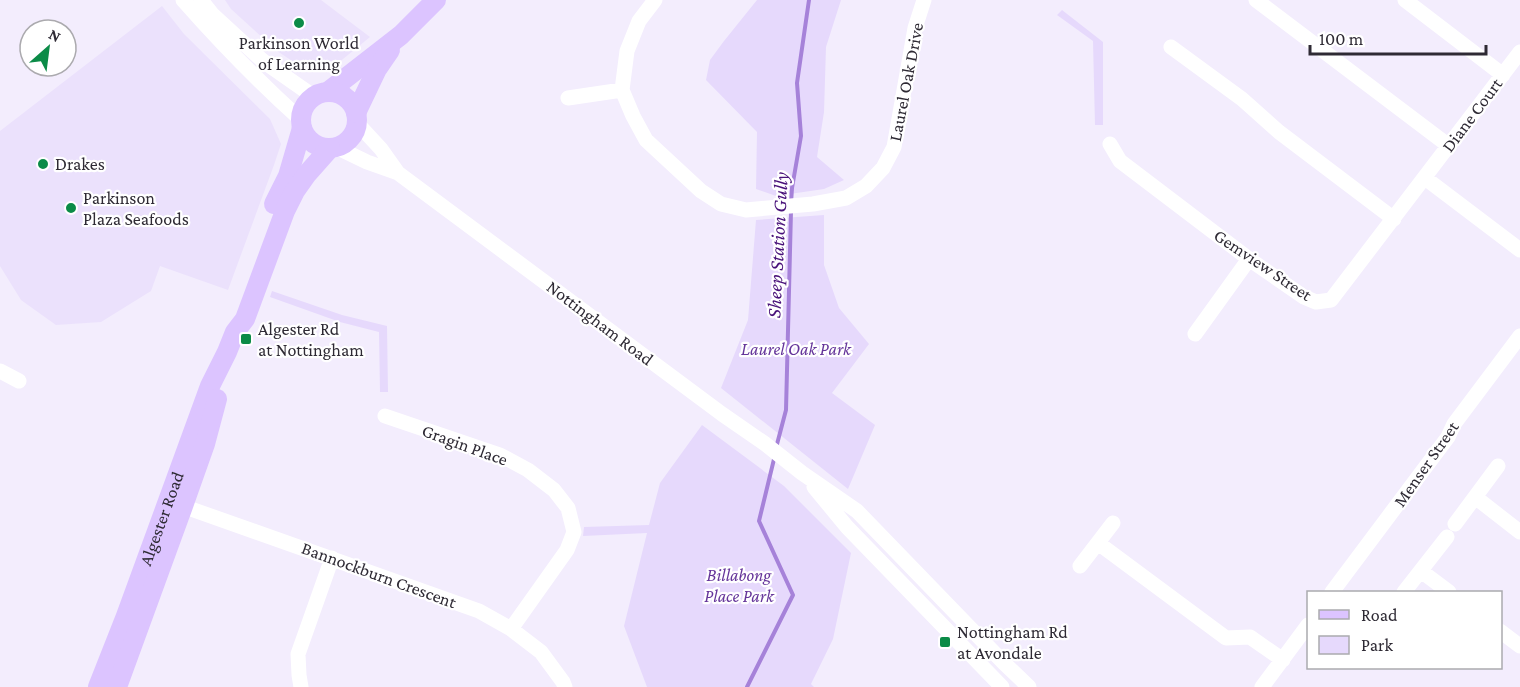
<svg xmlns="http://www.w3.org/2000/svg" width="1520" height="687" font-family="'Crimson Pro',serif">
	<style>
		.built { fill: #ebe1fc }
		.green { fill: #e6d9fc }
		.lines { fill: none; stroke-linecap: round; stroke-linejoin: round }
		.stream { stroke: #a682d9; stroke-width: 4 }
		.minor { stroke: #fff; stroke-width: 15 }
		.major { stroke: #dcc4ff; stroke-width: 20 }
		.poi-dot { fill: #0b8b47; stroke: #fff; stroke-width: 2 }
		.labels { text-anchor: middle; dominant-baseline: central; stroke-width: 4.5; stroke-linejoin: round; paint-order: stroke }
		.poi-label { font-size: 18px; fill: #2e2a34; stroke: #fff; text-anchor: start }
		.street-label { font-size: 18px; fill: #2e2a34; stroke: #fff }
		.park-label { font-size: 18px; font-style: italic; fill: #65359a; stroke: #fff }
		.water-label { font-size: 20px; font-style: italic; fill: #481179; stroke: #fff }
	</style>
	<rect width="100%" height="100%" fill="#f3edfd"/>
	<path class="built" d="M225,0h96l49,37 -38,31 -15,2 -17,-4 -23,-15 -46,-42z
		M162,6l22,28 86,85 11,25 -7,21 -46,125 -68,-24 -9,25 -50,31 -45,3 -35,-25 -21,-34v-135z"/>
	<path class="green" d="M757,0h84l-15,47 -2,65 -7,45 27,23 -20,9 -48,7 -20,-7 1,-57 -51,-52 4,-20 14,-19z
		M1062,10l41,32v83h-8l-2,-84 -36,-26z
		M824,215v50l15,43 30,36 -37,49 43,32 -27,64 -127,-101 27,-68 8,-100z
		M272,291l70,24 45,11 1,66h-8l-1,-60 -39,-10 -70,-25z
		M702,425l82,61 67,67 -18,86 -22,45 3,3h-167l-23,-61 23,-93 -64,3 1,-9 65,-2 11,-42z"/>
	<g class="lines">
		<path class="stream" d="M791,203l1,-15 9,-52 -4,-53 12,-83
			M776,448l10,-38 5,-199
			M747,687l46,-92 -34,-74 16,-66"/>
		<path class="minor" d="M183,0c37,42 76,82 117,119
			M201,0l11,14 51,47 50,35
			M655,0l-16,21 -12,30 -5,39 11,26 13,24 55,51 20,13 25,6 67,-6 33,-6 20,-12 17,-18 11,-21 21,-119 9,-28
			M1256,0l193,146
			M1405,0l98,75
			M1171,47l71,52 37,33 115,87
			M568,98l54,-8
			M357,123l24,26 17,24 324,241 42,29 38,30 55,38 147,152 25,24
			M1110,144l10,17 129,98 55,38 12,5 15,-2 189,-248
			M336,147l31,15 31,11
			M1425,178l95,72
			M1195,334l54,-75
			M0,371l19,10
			M385,416l115,39 28,15 26,20 14,18 6,24 -7,18 -56,79
			M814,487l33,40 155,160
			M1475,497l45,35
			M174,503l305,108 32,18 30,23 22,30 2,5
			M1455,524l43,-58
			M1098,543l128,95 24,-1 33,23
			M1080,566l33,-43
			M1421,571l28,21
			M1332,592l116,-155 6,-13 66,-88
			M1404,592l43,-55
			M1500,631l20,15
			M301,687l-2,-12 -1,-21 34,-96
			M1262,687l46,-62"/>
		<g class="major">
			<path d="M329,91l72,-56 35,-35"/>
			<circle cx="329" cy="120" r="28"/>
			<path d="M356,113l21,-44 13,-19"/>
			<path d="M274,204l14,-28 14,-48"/>
			<path id="s1" d="M98,687l28,-71 84,-230 17,-34 8,-20 10,-13 40,-108 10,-20 12,-17 23,-26"/>
			<path d="M117,687l66,-181 22,-62 12,-45"/>
		</g>
	</g>
	<g class="poi-dot">
		<circle cx="299" cy="23" r="6"/>
		<circle cx="43" cy="164" r="6"/>
		<circle cx="71" cy="208" r="6"/>
		<rect x="240" y="333" width="12" height="12" rx="3"/>
		<rect x="939" y="636" width="12" height="12" rx="3"/>
	</g>
	<g class="labels">
		<g class="poi-label">
			<text x="299" y="43" text-anchor="middle">Parkinson World<tspan x="299" dy="21">of Learning</tspan></text>
			<text x="55" y="164">Drakes</text>
			<text x="83" y="198">Parkinson<tspan x="83" dy="21">Plaza Seafoods</tspan></text>
			<text x="258" y="329">Algester Rd<tspan x="258" dy="21">at Nottingham</tspan></text>
			<text x="957" y="632">Nottingham Rd<tspan x="957" dy="21">at Avondale</tspan></text>
		</g>
		<g class="street-label">
			<text transform="translate(906 82) rotate(-79)">Laurel Oak Drive</text>
			<text transform="translate(1472 115) rotate(-53)">Diane Court</text>
			<text transform="translate(1263 265) rotate(34)">Gemview Street</text>
			<text transform="translate(600 323) rotate(37)">Nottingham Road</text>
			<text transform="translate(465 445) rotate(20)">Gragin Place</text>
			<text transform="translate(1426 464) rotate(-55)">Menser Street</text>
			<text stroke="none"><textPath href="#s1" startOffset="180">Algester Road</textPath></text>
			<text transform="translate(379 575) rotate(20)">Bannockburn Crescent</text>
		</g>
		<g class="park-label">
			<text x="796" y="349">Laurel Oak Park</text>
			<text x="739" y="575">Billabong<tspan x="739" dy="21">Place Park</tspan></text>
		</g>
		<g class="water-label">
			<text transform="translate(777 245) rotate(-87)">Sheep Station Gully</text>
		</g>
	</g>
	<rect x="1307" y="591" width="195" height="78" fill="#ffffff" stroke="#abaaae" stroke-width="1.5"/>
	<rect x="1319" y="610" width="30" height="9" fill="#dcc4ff" stroke="#abaaae" stroke-width="1.5"/>
	<text x="1361" y="621" font-size="18" fill="#2e2a34">Road</text>
	<rect x="1319" y="636" width="30" height="18" fill="#e6d9fc" stroke="#abaaae" stroke-width="1.5"/>
	<text x="1361" y="651" font-size="18" fill="#2e2a34">Park</text>
	<g transform="translate(48 48) rotate(28)"><circle r="28" fill="#ffffff" stroke="#abaaae" stroke-width="1.5"/>
	<path d="M0-4.5L10 22L0 15L-10 22Z" fill="#0b8b47"/>
	<text y="-9" font-size="16" font-weight="bold" text-anchor="middle" fill="#2e2a34">N</text>
	</g>
	<path d="M1310 45v9h176v-9" fill="none" stroke="#2e2a34" stroke-width="3"/>
	<text x="1319" y="45" font-size="18" fill="#2e2a34" stroke="#ffffff" stroke-width="4.5" paint-order="stroke">100 m</text>
</svg>
